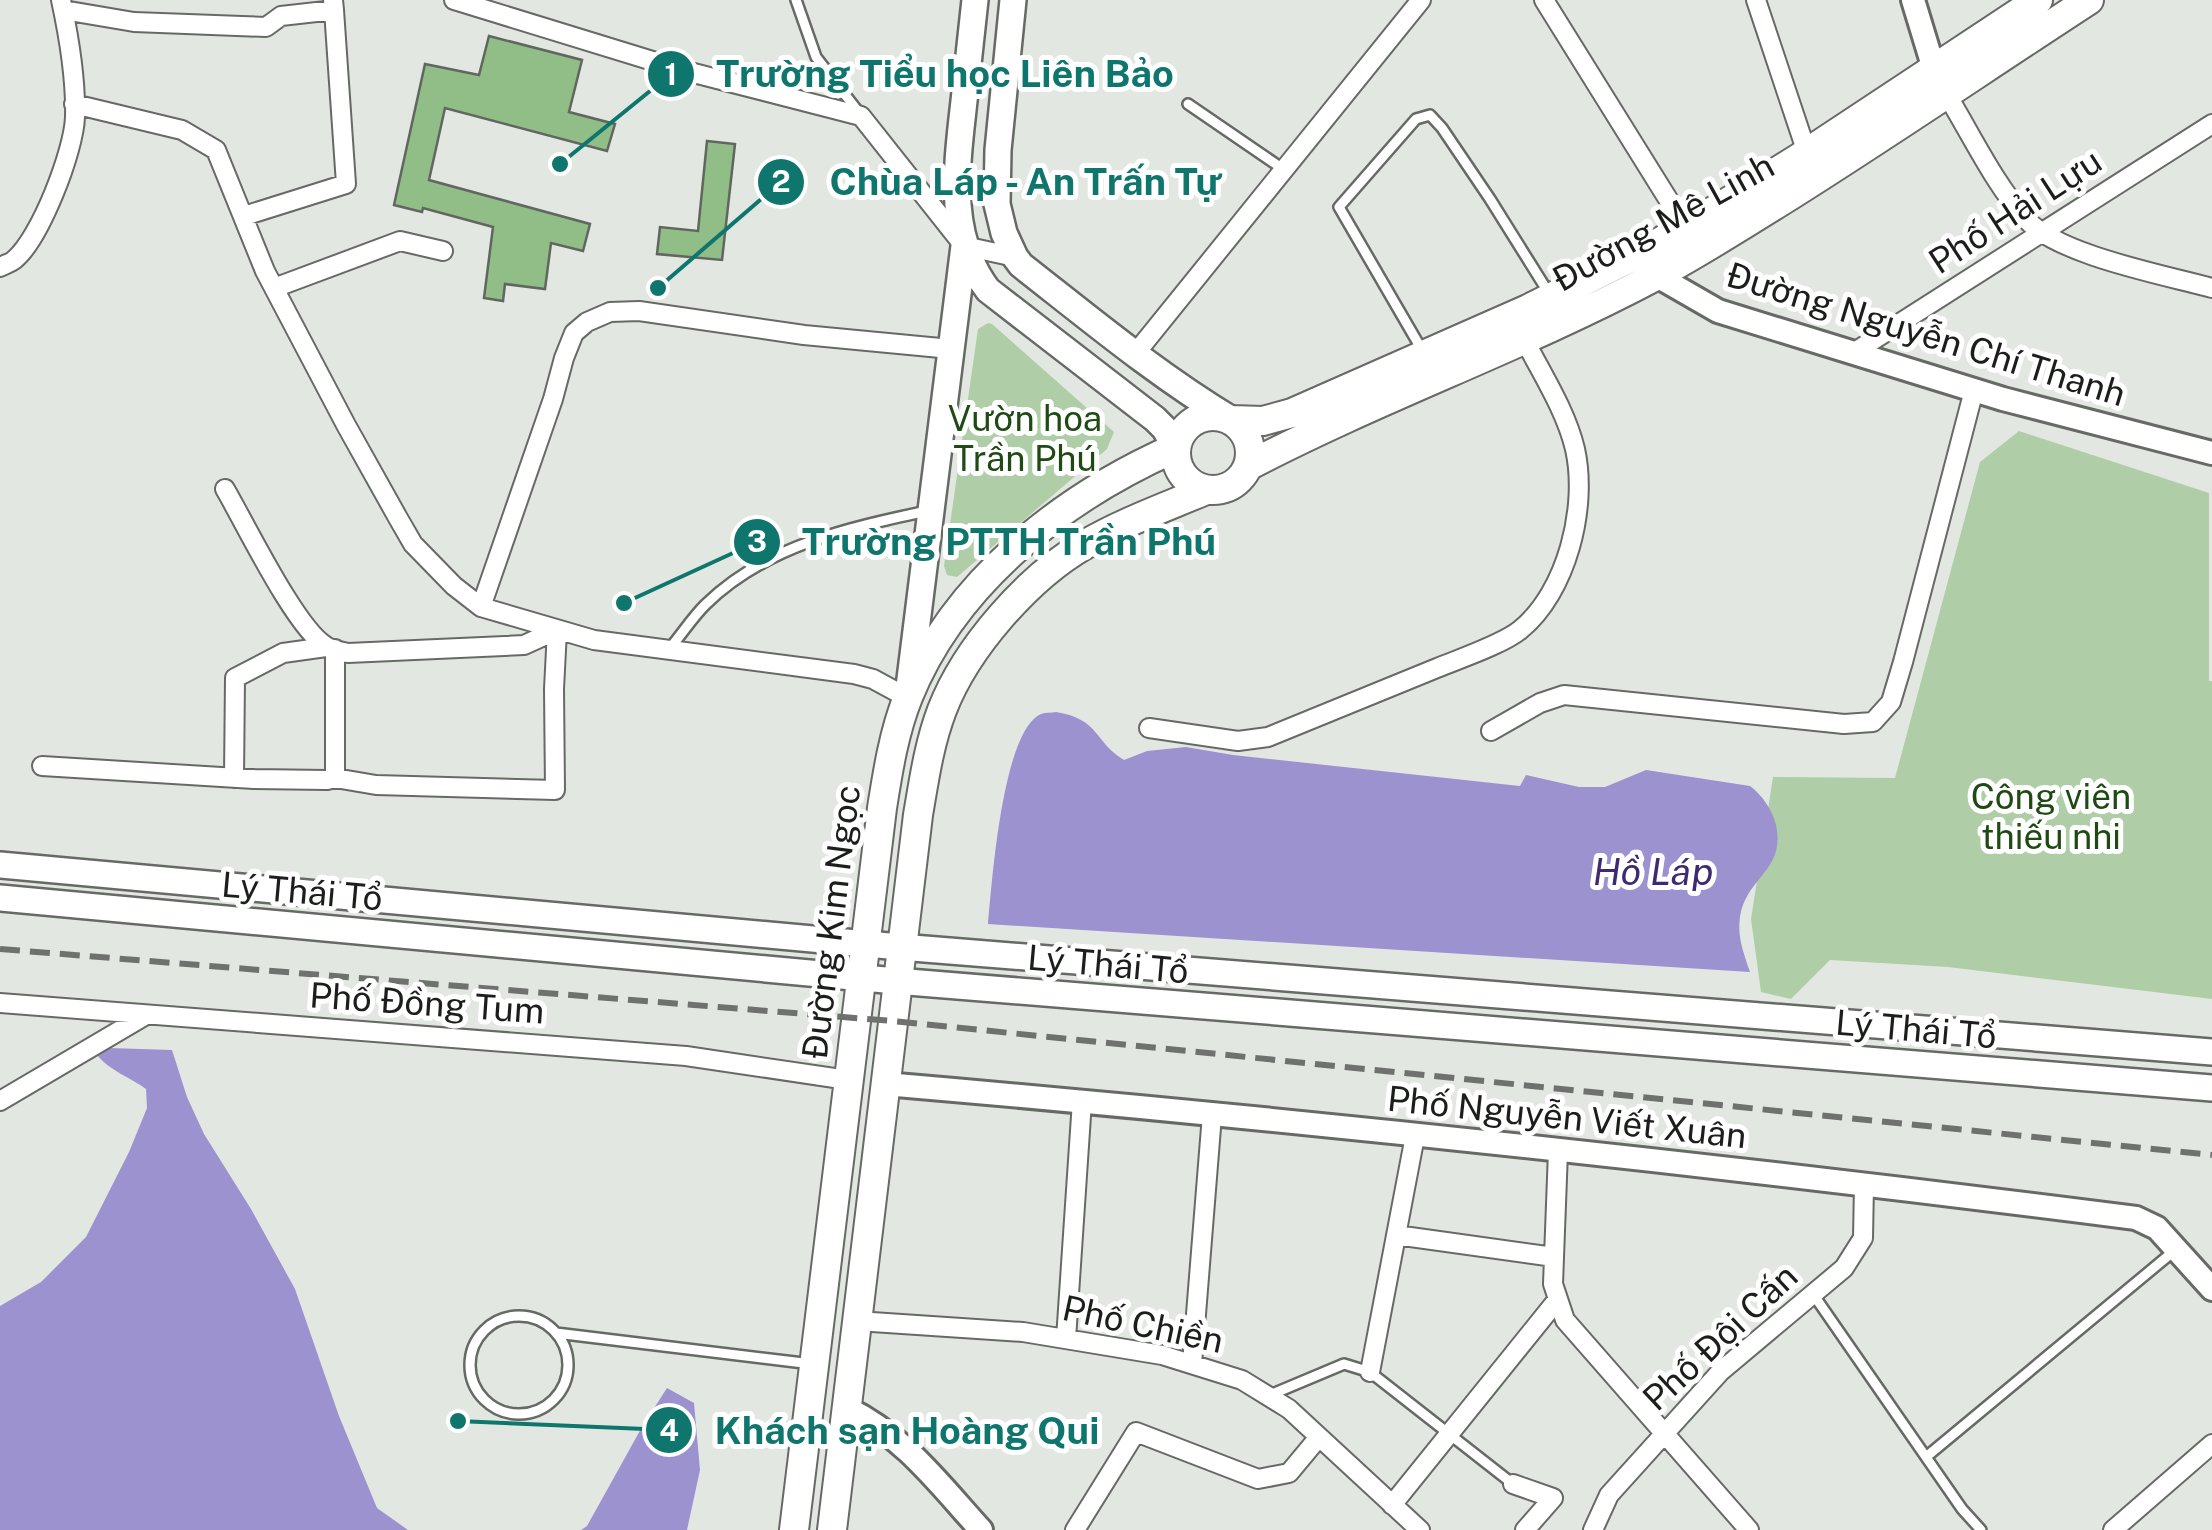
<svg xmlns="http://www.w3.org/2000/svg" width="2212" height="1530" font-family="'Public Sans',sans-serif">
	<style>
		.green { fill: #afcea7 }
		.water { fill: #9c92cf }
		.building { fill: #91bd86; stroke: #626661; stroke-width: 2.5 }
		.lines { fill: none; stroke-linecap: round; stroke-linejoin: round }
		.service-casing { stroke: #666a65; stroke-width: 14 }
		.minor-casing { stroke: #666a65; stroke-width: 22 }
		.tertiary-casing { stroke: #666a65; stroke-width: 28 }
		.secondary-casing { stroke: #666a65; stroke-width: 30 }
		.primary-casing { stroke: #666a65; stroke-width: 32 }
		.service { stroke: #fff; stroke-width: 9 }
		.minor { stroke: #fff; stroke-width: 18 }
		.tertiary { stroke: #fff; stroke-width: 22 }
		.secondary { stroke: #fff; stroke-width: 25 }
		.primary { stroke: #fff; stroke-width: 28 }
		.rail { stroke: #6e716e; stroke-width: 6; stroke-dasharray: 20 10; stroke-linecap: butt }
		.labels { text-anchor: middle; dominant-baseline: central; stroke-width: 10; stroke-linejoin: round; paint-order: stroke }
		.street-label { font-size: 35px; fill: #1c1e1c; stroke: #fff }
		.park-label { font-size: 35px; fill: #1f4a13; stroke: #fff }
		.water-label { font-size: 38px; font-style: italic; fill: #3e2a73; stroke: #fff }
		.leader { fill: none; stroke: #0f766e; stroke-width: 4 }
		.callout-dot { fill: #0f766e; stroke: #fff; stroke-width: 4 }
		.mark-label { font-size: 30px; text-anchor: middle; font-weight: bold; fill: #fff }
		.callout-label { font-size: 38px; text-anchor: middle; font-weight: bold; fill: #0f766e; stroke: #fff; stroke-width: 10; stroke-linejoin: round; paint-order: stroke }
	</style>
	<rect width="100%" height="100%" fill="#e3e7e2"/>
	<path class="green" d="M988,323l4,1 122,108 -7,17 -150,128 -10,-2 -3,-9 34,-237z
		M2019,431l190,62v188h3v318l-264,-32 -118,-7 -39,39 -30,-7 -10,-73 22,-142 122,1 85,-316z"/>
	<path class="water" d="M1056,712c44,7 38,30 68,48l23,-9 39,-4 47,8 287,31 6,-11 53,12h26l41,-17 104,16c12,9 22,23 26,39 10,46 -30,52 -36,92 -3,20 4,37 10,55l-762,-48c4,-40 14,-193 53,-210 5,-2 10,-1 15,-2z
		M109,1048l63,2 15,47 17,37 47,75 44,80 44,127 38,92 31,22h-408v-224l41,-24 45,-45 43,-85 18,-44 -1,-19c-16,-12 -36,-18 -48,-33z
		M667,1388l27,15 6,67 -13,60h-106l6,-4 55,-99z"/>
	<path class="building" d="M489,36l93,24 -13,52 46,12 -8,27 -162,-43 -16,72 161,44 -7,27 -32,-8 -6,46 -40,-5 -2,17 -19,-3 9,-71 -70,-19 -1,4 -28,-7 31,-141 54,11z
		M707,141l28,3 -13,116 -65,-6 3,-27 38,4z"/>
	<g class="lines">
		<g class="service-casing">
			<path id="service" d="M796,0l20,57 44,57
				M1188,104l95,65
				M1422,350l-83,-143 77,-88 14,-4 12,13 48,71 60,96
				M670,648c12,-14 22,-30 35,-43 60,-59 142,-77 222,-94
				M1813,1294l149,215 19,21
				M470 1365a49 49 0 1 1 98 0a49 49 0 1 1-98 0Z
				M556,1333l256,31
				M1270,1395l74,-31 26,8 143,112
				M1926,1457l248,-206"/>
		</g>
		<g class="minor-casing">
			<path id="minor" d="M454,0l228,70 179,46 103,130 51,11
				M1544,0l142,228
				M1756,0l51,153
				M63,10l71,12 132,5 15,-11 53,-6 -1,-10
				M1947,95c25,41 47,88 79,124 31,36 139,56 186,69
				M74,104l108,26 34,20 49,121 81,154 52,93 15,26 41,42 27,21 113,33 260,34 19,5 35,19
				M244,216l102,-32 -12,-174
				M0,267c2,-1 12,-5 14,-7 26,-21 60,-109 61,-143 1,-38 -6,-80 -14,-117
				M274,288l126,-47 43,10
				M1853,353l359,-229
				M1135,354l286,-354
				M225,489c20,34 71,140 101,157 5,4 15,5 22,7l176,-8 33,-15 -3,59 1,101 -179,-5 -41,-7v-129
				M481,607l72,-208 11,-41 10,-25 13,-11 23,-10 29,-1 165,24 147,14
				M1149,728l89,13 30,-4c57,-23 113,-46 169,-69 22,-9 66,-24 83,-38 47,-38 68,-123 55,-181 -9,-38 -33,-75 -51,-110
				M1491,731l49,-28 24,-8 280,29 29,-2 18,-20 12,-40 71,-272
				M42,766l212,13 73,1 8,-2
				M234,778l1,-100 48,-25 43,-6
				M0,1003l686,53 162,24
				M0,1101l146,-86
				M1558,1151l-5,133 12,36 184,210
				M1396,1235l158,22
				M857,1321l166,11 139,23 80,25 47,29 131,121
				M1066,1339l16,-238
				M1192,1364l20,-249
				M1370,1372l45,-236
				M1513,1484l40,14 -28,32
				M1392,1505l166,-206
				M1075,1530l61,-98 122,47 31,-6 30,-36
				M1593,1530l16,-35 112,-124 123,-103 19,-30 1,-54
				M2113,1530l99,-86"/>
		</g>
		<g class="tertiary-casing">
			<path id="tertiary" d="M1913,0l21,69 6,13
				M1645,269l73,42 285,88 209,54
				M885,1084c418,36 835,81 1251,134l21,10 55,61
				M846,1408c57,27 94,77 135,122"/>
		</g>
		<g class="secondary-casing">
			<path id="secondary" d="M975,0c-4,34 -7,67 -11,101 -7,64 -18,134 24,189l167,129 10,10 10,19
				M1013,0l-15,150 -1,54 7,29 11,24 6,8c69,54 136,110 211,155
				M909,687l55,-441
				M0,865l900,82 1312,105
				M0,898l896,83 1316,107"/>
		</g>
		<g class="primary-casing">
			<path id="primary" d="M1176 453a37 37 0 1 1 74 0a37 37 0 1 1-74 0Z
				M1232,420l31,1 29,-8 236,-104 114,-57 57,-32 100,-62 239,-158
				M1248,466c132,-69 274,-119 406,-189 47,-25 92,-54 137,-82 100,-63 198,-130 298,-195
				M794,1530l88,-722c6,-38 12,-76 26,-111 47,-116 156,-200 267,-249
				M832,1530l86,-715c6,-35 11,-71 24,-105 24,-62 86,-133 144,-166 38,-22 80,-37 120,-54"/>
		</g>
		<use href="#service" class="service"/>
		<use href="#minor" class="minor"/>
		<use href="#tertiary" class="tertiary"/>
		<use href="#secondary" class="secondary"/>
		<use href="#primary" class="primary"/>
		<path class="rail" d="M0,949l892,72 1320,134"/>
	</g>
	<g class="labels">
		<g class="street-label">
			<text transform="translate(2015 211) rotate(-33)">Phố Hải Lựu</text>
			<text transform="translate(1663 222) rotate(-29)">Đường Mê Linh</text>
			<text transform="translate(1926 334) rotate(17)">Đường Nguyễn Chí Thanh</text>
			<text transform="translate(302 891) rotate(5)">Lý Thái Tổ</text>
			<text transform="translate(831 922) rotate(-83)">Đường Kim Ngọc</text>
			<text transform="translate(1108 964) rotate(5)">Lý Thái Tổ</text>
			<text transform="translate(427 1003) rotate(4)">Phố Đồng Tum</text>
			<text transform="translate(1916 1029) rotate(5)">Lý Thái Tổ</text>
			<text transform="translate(1567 1117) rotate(6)">Phố Nguyễn Viết Xuân</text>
			<text transform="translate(1143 1324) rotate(12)">Phố Chiền</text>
			<text transform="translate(1720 1337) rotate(-43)">Phố Đội Cấn</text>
		</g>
		<g class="park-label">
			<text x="1025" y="418">Vườn hoa<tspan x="1025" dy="40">Trần Phú</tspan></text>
			<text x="2051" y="796">Công viên<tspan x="2051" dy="40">thiếu nhi</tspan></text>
		</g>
		<g class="water-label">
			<text x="1653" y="871">Hồ Láp</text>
		</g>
	</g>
	<path class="leader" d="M560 164L671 74M658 288L781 182M624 603L757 542M458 1421L669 1430"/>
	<g class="callout-dot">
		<circle cx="560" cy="164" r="10"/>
		<circle cx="658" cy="288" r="10"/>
		<circle cx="624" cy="603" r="10"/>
		<circle cx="458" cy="1421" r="10"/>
		<circle cx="671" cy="74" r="25"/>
		<circle cx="781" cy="182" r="25"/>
		<circle cx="757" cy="542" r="25"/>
		<circle cx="669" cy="1430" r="25"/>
	</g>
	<g class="mark-label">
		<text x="671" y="85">1</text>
		<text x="781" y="192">2</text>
		<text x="757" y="552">3</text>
		<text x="669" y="1441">4</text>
	</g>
	<g class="callout-label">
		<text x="945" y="87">Trường Tiểu học Liên Bảo</text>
		<text x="1026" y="195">Chùa Láp - An Trấn Tự</text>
		<text x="1009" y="555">Trường PTTH Trần Phú</text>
		<text x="907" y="1444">Khách sạn Hoàng Qui</text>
	</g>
</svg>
